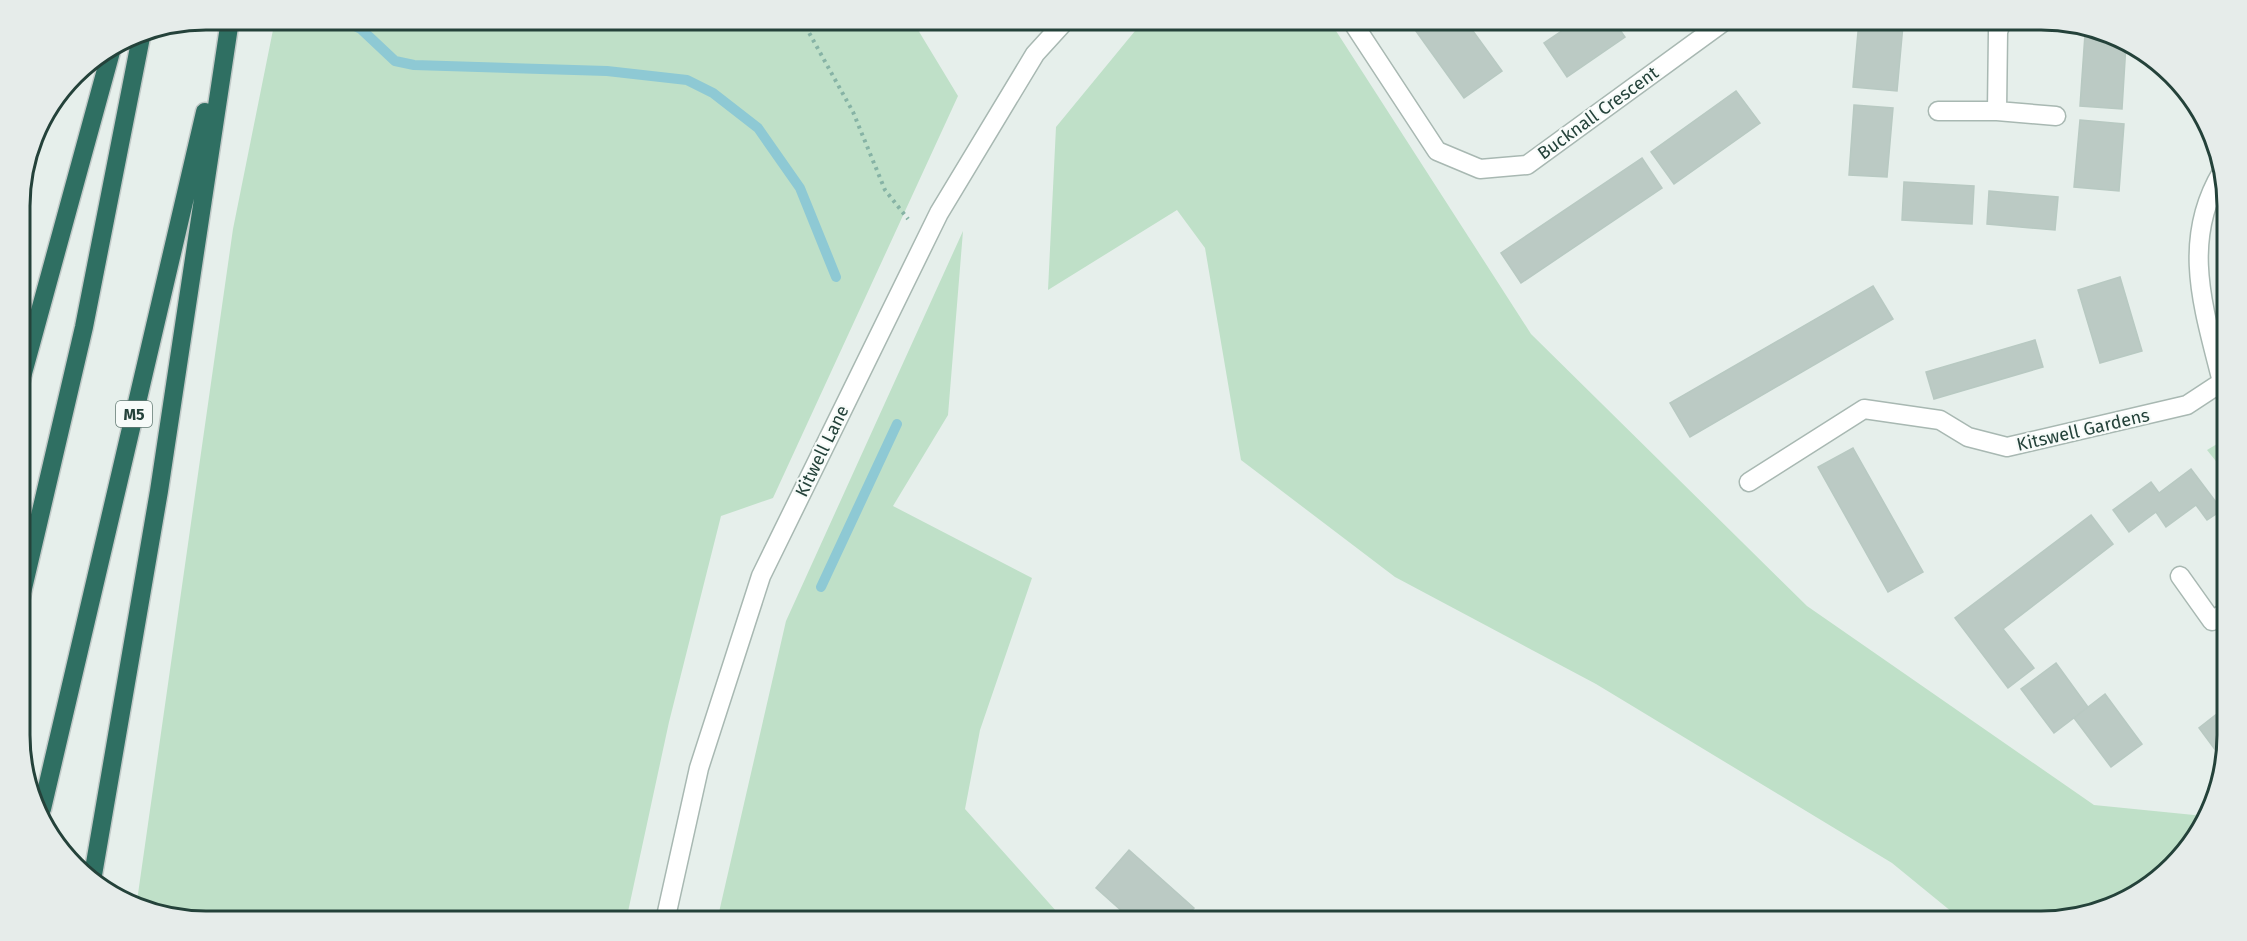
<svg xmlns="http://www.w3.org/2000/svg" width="2247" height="941" font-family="'Fira Sans',sans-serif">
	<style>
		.green { fill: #bfe0c8 }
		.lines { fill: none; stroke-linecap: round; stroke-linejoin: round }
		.stream { stroke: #8ec9d4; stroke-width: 10 }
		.building { fill: #bbcac4; stroke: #b8c9c2; stroke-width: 1.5 }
		.minor-casing { stroke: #a8b8b2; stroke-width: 21 }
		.highway-casing { stroke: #c2cac8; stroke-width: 21 }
		.path { stroke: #86b3a5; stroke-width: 4; stroke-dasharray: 3 4.5; stroke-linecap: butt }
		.minor { stroke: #fff; stroke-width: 18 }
		.highway { stroke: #2f6f62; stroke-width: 18 }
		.labels { text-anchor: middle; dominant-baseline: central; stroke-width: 4.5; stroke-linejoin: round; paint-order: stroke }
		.shield { fill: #f7fbf9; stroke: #637a73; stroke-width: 1.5 }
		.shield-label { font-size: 16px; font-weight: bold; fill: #24423a }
		.street-label { font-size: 18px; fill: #24423a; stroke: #f7fbf9 }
		.rim { fill: none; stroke: #24423a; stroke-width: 3 }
	</style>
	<rect width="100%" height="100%" fill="#e6efeb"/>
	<path class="green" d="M275,20h637l46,76 -185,402 -52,18 -52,206 -43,199h-420l-70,-13 97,-679z
		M1144,20h185l202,314 276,272 287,199 100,10 15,-2 -20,36 -44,41 -92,31h-90l-71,-58 -296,-179 -201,-107 -154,-117 -36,-212 -28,-38 -129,80 8,-163z
		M963,231l-15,184 -55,91 139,72 -52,152 -15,79 100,112h-348l69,-300z
		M2227,438v37l-20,-25z"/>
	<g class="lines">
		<path class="stream" d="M342,20l19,9 34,32 19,4 193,6 80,9 26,13 45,35 42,60 36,89
			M821,587l76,-163"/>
	</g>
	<path class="building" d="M1408,20h57l37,51 -38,27z
		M1578,20h35l12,17 -58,40 -23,-34z
		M1859,21l44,4 -6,66 -44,-4z
		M2085,34l30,2 11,8 -4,65 -42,-3z
		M1736,91l24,32 -86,61 -23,-32z
		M1854,105l39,3 -6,69 -38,-2z
		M2080,120l44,4 -5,67 -45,-4z
		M1642,158l20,30 -141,95 -20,-30z
		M1904,182l70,4 -2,38 -70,-4z
		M1989,191l69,6 -3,33 -68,-6z
		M2120,277l22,74 -42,12 -22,-73z
		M1873,286l20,33 -203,118 -20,-34z
		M2035,340l8,27 -109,32 -8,-27z
		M1853,448l70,124 -35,20 -70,-125z
		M2191,469l31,41 -15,10 -11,-15 -30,22 -10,-15 -27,20 -16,-22 38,-28 8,11z
		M2091,515l22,29 -110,85 31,39 -26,20 -53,-70z
		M2056,663l32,44 -34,26 -33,-44z
		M2105,694l37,50 -31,23 -37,-49z
		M2227,706v29l-5,24 -23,-31z
		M1129,850l65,58 -11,13h-50l-37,-33z"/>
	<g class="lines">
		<g class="minor-casing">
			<path id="minor" d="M1351,20l86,131 43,18 47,-4 199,-145
				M1938,111h59l59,5
				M1997,111l1,-79 4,-12
				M2222,172c-42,70 -18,137 0,210l5,4
				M1749,482l115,-73 76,11 28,17 39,10 180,-42 35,-23
				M2180,576l32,45 15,-10
				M665,921l34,-153 62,-192 178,-363 96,-159 31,-34"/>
		</g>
		<g class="highway-casing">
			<path id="highway" d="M20,384l92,-336
				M21,597l63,-270 58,-295
				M42,809l163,-697
				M93,875l66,-384 71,-471"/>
		</g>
		<path class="path" d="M802,20l51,92 32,78 23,29"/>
		<use href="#minor" class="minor"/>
		<use href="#highway" class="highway"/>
	</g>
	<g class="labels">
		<rect class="shield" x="116" y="401" width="36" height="26" rx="4.5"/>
		<g class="shield-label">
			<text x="134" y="414">M5</text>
		</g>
		<g class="street-label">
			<text transform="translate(1598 113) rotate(-36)">Bucknall Crescent</text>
			<text transform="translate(2083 430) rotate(-13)">Kitswell Gardens</text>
			<text transform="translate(822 451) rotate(-64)">Kitwell Lane</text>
		</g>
	</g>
	<path d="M0 0H2247V941H0ZM206 30H2041A176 176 0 0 1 2217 206V735A176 176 0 0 1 2041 911H206A176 176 0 0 1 30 735V206A176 176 0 0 1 206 30Z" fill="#e6ecea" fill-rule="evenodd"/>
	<path class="rim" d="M206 30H2041A176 176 0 0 1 2217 206V735A176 176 0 0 1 2041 911H206A176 176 0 0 1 30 735V206A176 176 0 0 1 206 30Z"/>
</svg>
